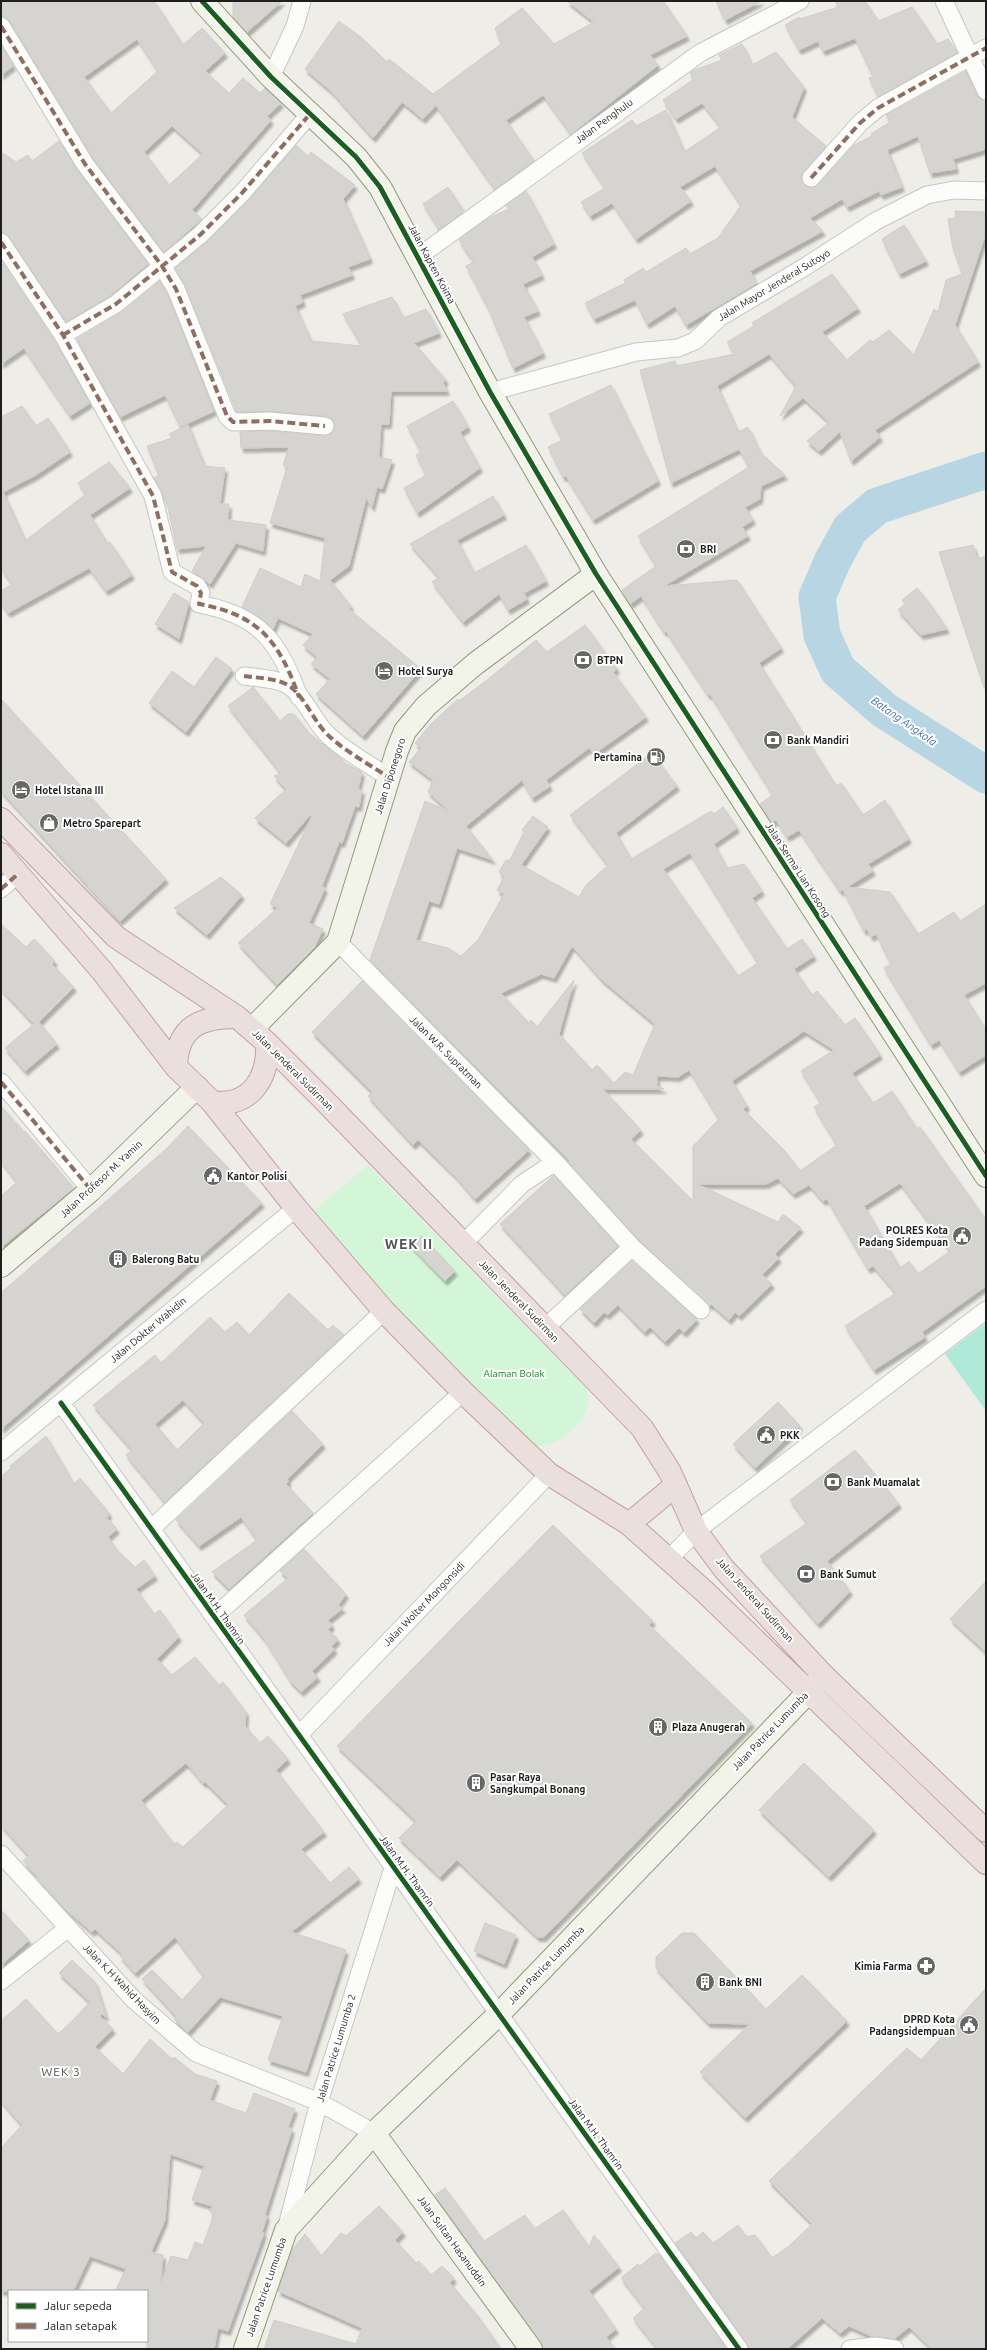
<svg xmlns="http://www.w3.org/2000/svg" width="987" height="2350" font-family="Ubuntu,sans-serif">
	<style>
		.park { fill: #d4f6d8 }
		.pitch { fill: #afead8 }
		.lines { fill: none; stroke-linecap: round; stroke-linejoin: round }
		.river { stroke: #b8d5e4; stroke-width: 37 }
		.building { fill: #d6d4d0; stroke: #d1cec8; fill-rule: evenodd; filter: url(#shadow) }
		.street-casing { stroke: #c6c6c3; stroke-width: 19 }
		.secondary-casing { stroke: #94997e; stroke-width: 24 }
		.highway-casing { stroke: #c69da3; stroke-width: 24 }
		.street { stroke: #fcfcfb; stroke-width: 17 }
		.secondary { stroke: #f2f4ea; stroke-width: 22 }
		.highway { stroke: #ebdfde; stroke-width: 22 }
		.quiet { stroke: #8d6e63; stroke-width: 4; stroke-dasharray: 8 4; stroke-linecap: butt }
		.cycleway-casing { stroke: #fff; stroke-width: 8 }
		.cycleway { stroke: #1b5e20; stroke-width: 5 }
		.labels { text-anchor: middle; dominant-baseline: central; stroke-width: 4; stroke-linejoin: round; paint-order: stroke }
		.street-label { font-size: 10px; fill: #1f1f1f; stroke: #fff }
		.poi-label { font-size: 10px; font-weight: bold; fill: #1f1f1f; stroke: #fff; text-anchor: start }
		.park-label { font-size: 10px; fill: #02891e; stroke: #fff }
		.water-label { font-size: 11px; font-style: italic; fill: #426eb8; stroke: #fff }
		.quarter-label { font-size: 12px; letter-spacing: 1px; fill: #525252; stroke: #fff }
		.district-label { font-size: 14px; font-weight: bold; letter-spacing: 1px; fill: #525252; stroke: #fff }
	</style>
	<defs>
		<filter id="shadow"><feDropShadow dx="2.5" dy="4.5" stdDeviation="1" flood-color="#0004"/></filter>
	</defs>
	<rect width="100%" height="100%" fill="#eeede7"/>
	<path class="park" d="M368,1165l219,224c1,6 2,14 0,19 -9,26 -33,40 -59,38l-221,-230z"/>
	<path class="pitch" d="M986,1323v88l-41,-57z"/>
	<g class="lines">
		<path class="river" d="M986,470l-109,36 -27,23 -18,33 -15,35 5,38 16,35 46,40 102,65"/>
	</g>
	<path class="building" d="M1,1h153l29,44 19,-17 23,25 -20,18 24,22 14,-15 17,15 5,-5 16,15 -14,13 4,4 -79,90 10,9 -38,33 -71,-94 -83,-137 -9,-5zM137,39l21,32 -47,42 -27,-36zM172,126l31,28 -34,31 -25,-33z
		M233,1h49l-35,31 -14,-15z
		M567,1h96l24,35 -37,19 8,10 -87,69 -28,-39 -37,25 28,41 -39,28 -59,-84 -13,14 -21,-17 -29,36 -41,-46 -27,-23 34,-48 23,17 25,24 2,-3 44,35 68,-50 -6,-16 27,-20 32,36 40,-22z
		M716,1h45l-36,19z
		M835,1h30l13,20 34,-14 25,37 11,-5 9,14 -79,44 -9,-19 4,-1 -18,-39 -32,13 -5,-10 -19,9 -14,-25 14,-8 1,2 38,-12z
		M742,44l10,21 24,-13 28,35 -12,30 34,29 -25,30 1,5 7,7 9,-3 36,-40 18,-9 -1,-2 19,-12 -4,-7 80,-44 11,25 9,5v48l-33,10 3,10 -26,4 -12,-37 -31,14 15,37 -21,8 -2,-4 -32,16 -5,-8 -32,19 13,13 -73,40 7,12 -71,42 -11,-19 -28,18 -12,-24 -41,19 -9,-16 40,-20 -1,-3 19,-12 3,4 40,-24 4,6 28,-16 23,-33 -26,-39 -35,21 11,14 -55,38 -24,-36 -22,13 -9,-14 24,-14 -23,-35 50,-33 4,6 30,-16 18,42 37,-25 -19,-24 -26,16 -13,-19 30,-20 -3,-7 2,-2 30,-11 -3,-5z
		M1,45l12,21 -12,9z
		M59,141l18,29 71,94 -38,32 -44,26 -57,-86 -8,-4v-80l15,10 12,-7 4,6z
		M296,145l12,11 3,-4 44,33 -12,14 27,60 -22,8 4,8 -52,20 3,7 -8,4 16,35 51,5 -19,-32 49,-17 11,21 23,-9 13,24 -25,10 32,37 -3,3 4,8h-56l-2,33h-8l-2,33 13,3 -10,29 -5,-2 -5,20 -6,-9 -17,68 -19,14 21,26 -2,3 72,60 -58,67 -47,-42 14,-15 -19,-15 6,-7 -14,-12 10,-11 -35,-16 -5,11 -15,-13 -16,-9 18,-39 41,19 4,-13 15,7 5,-43 -55,-15 17,-56 -4,-2 6,-18 -48,1 -1,-16 30,-1 54,5 9,-4 1,-10 -8,-6 -55,-5 -34,1 -52,-127 -10,-17 32,-26 42,-42z
		M448,187l16,25 -25,17 -16,-25z
		M526,191l28,53 -22,13 10,18 -19,9 15,27 -14,6 19,36 -30,15 -24,-58 -23,-44 8,-4 -15,-22 28,-21 22,-10 -3,-4z
		M955,211l31,1v21l-31,92 23,37 -103,68 5,7 -29,24 -11,-29 -21,19 -12,-10 22,-19 -26,-24 -23,18 16,-30 -27,-32 -52,32 21,46 10,-5 12,25 25,23 -24,11 -1,13 -15,8 8,13 -11,7 6,9 -84,50 73,-6 44,68 -22,15 77,123 5,-3 22,32 22,-15 24,39 -41,25 5,7 -26,16 43,5 28,42 36,-22 6,9 26,-17v79l-22,12 22,35v25l-27,17 -20,-32 -8,5 -47,-77 7,-4 -15,-30 -5,3 -4,-8 -3,2 -21,-41 -3,1 -41,-61 -12,7 -11,-17 -4,3 -12,-19 13,-9 -63,-101 -2,1 -42,-64 -2,1 -23,-36 -11,8 -8,-14 34,-24 -18,-30 111,-69 -10,-18 -68,34 -31,-113 35,-9 1,5 59,-12 -8,-12 27,-16 -2,-3 80,-49 26,34 -36,24 25,28 23,-20 3,2 16,-12 25,25 20,-46 4,3 8,-32 16,-6 -9,-26 -5,-29 7,-1z
		M904,225l22,36 -27,13 -17,-35z
		M1,261l53,79 36,63 -20,13 -46,-68 -23,16z
		M160,281l7,12 47,118 -34,16 -15,-32 -45,22 -43,-78 44,-26z
		M611,385l47,96 -65,39 -27,-44 -3,1 -15,-30 14,-7 -13,-26z
		M453,401l15,26 -8,5 20,36 -63,45 -13,-25 22,-13 -10,-20 5,-3 -14,-26z
		M22,406l14,20 12,-8 22,34 -34,23 -33,17 22,49 61,-47 -8,-11 31,-21 21,26 -40,27 17,28 3,-1 22,33 -26,16 -17,-23 -81,45 -7,-10v-12l11,-7 -11,-16v-151z
		M188,425l16,41 21,2 -5,36h9l-1,16 38,5 -3,26 -27,-8 -26,41 -18,-13 14,-25 -29,3 -9,-42 -14,-29 5,-2 -12,-30 25,-8 -3,-4z
		M493,496l11,19 -47,25 17,33 52,-28 20,36 -22,12 3,6 -19,11 -9,-16 -36,28 -31,-40 7,-5 -29,-33z
		M973,545l4,14 9,-3v128h-3l-44,-132z
		M917,588l11,13 19,28 -26,6 -23,-25 7,-6 -3,-4z
		M174,593l15,9 -10,37 -24,-15z
		M585,625l32,44 -4,3 33,45 -52,37 -5,-6 -43,32 4,6 -18,12 -10,-18 -56,46 27,34 -36,-12 -18,56 -10,-3 -13,39 32,8 13,8 17,-16 26,-46 -7,-4 7,-13 -5,-5 7,-12h4l14,-28 -2,-2 11,-14 15,11 -27,38 58,32 7,-12 22,-20 -38,-50 82,-62 25,33 -61,47 15,26 80,-48 3,3 9,-7 14,21 -23,16 13,24 17,-4 18,27 -10,7 35,51 15,-10 12,17 -20,13 18,26 5,-4 28,34 10,-7 25,37 -28,18 21,30 19,-12 25,38 3,-2 66,93v66l-64,46 3,5 -51,33 -29,-44 51,-33 -23,-27 -5,3 -41,-70 -4,2 -14,-16 -16,9 -15,-16 -12,6h-69l81,38 5,-8 18,14 -26,26 4,4 -17,17 10,9 -33,32 -4,-4 -6,8 -18,-16 -1,2 -71,-66 -71,-78 2,-1 -200,-201 55,-159 24,10 -21,-19 5,-12 -24,-18 12,-14 -6,-5 15,-18 28,-26 1,2 28,-21 49,-40 11,12zM690,853l68,110 -20,13 -75,-107zM572,946l30,34 53,44 -22,51 -8,-3 -11,11 -17,-18 -5,5 -33,-36 15,-54 -37,47 -6,-7 -2,3 -28,-30 40,-19 13,4zM804,1031l30,19 -33,21 20,32 -7,4 23,38 -37,26 -15,-20 -42,-42 4,-3 -15,-25zM689,1070l30,49 -26,27v55l-62,-62 10,-9 -38,-41h61l-7,-3v-10l21,1zM900,1183l50,68 -32,23 -9,-13 -9,7 -36,-62z
		M216,657l16,12 -46,63 -37,-29 23,-32 22,16z
		M253,687l27,34 8,-7h6l15,19 34,27 -2,1 21,11 -4,17 4,1 -3,17 -4,-1 -13,37 -3,-1 -17,44 3,2 -16,35 14,6 -9,19 -37,37 -39,-42 40,-35 -8,-4 42,-88 -2,-1 -24,28 -31,-25 31,-29 -12,-13 7,-3 -53,-67z
		M1,699l165,180 -46,42 -119,-130z
		M221,877l21,18 -35,40 -33,-27z
		M1,924l25,23 8,-8 21,22 -3,3 22,23 -35,35 18,22 -32,27 -20,-23 29,-24 -33,-35z
		M362,981l167,169 -54,49 -18,-21 -39,-38 -5,5 -45,-49 4,-4 -60,-60z
		M1,1106l23,26 1,-1 49,57 -73,59v-51l16,-14 -16,-21z
		M188,1126l74,77 -261,226v-136l164,-143z
		M554,1175l64,71 -53,49 -65,-71z
		M422,1236l33,35 -10,10 -34,-35z
		M632,1261l65,58 -13,14 -5,-5 -14,14 -15,-15 -6,5 -26,-27 -11,10 -3,-3 -10,11 -14,-14z
		M289,1293l39,37 5,-5 11,10 -179,167 -39,-47 6,-5 -39,-45 62,-50 6,8 49,-46 15,15 12,-10 12,13zM183,1400l21,23 -27,27 -22,-26z
		M778,1402l22,24 -45,42 -22,-24z
		M292,1411l31,33 -36,35 2,2 -3,3 27,29 -84,76 -17,-17 45,-32 -16,-23 -42,29 -23,-26z
		M46,1436l28,48 6,-6 29,35 -2,5 10,11 -9,8 9,13 18,17 9,-7 11,16 -19,13 18,25 6,-4 19,27 -22,22 15,16 23,-18 24,28 4,-3 23,30 -1,14 15,17 8,-7 20,23 -12,11 48,62 -23,17 29,34 19,-16 10,12 -68,53 55,18 -40,122 -38,-12 15,-44 -63,-19 -32,35 -14,-13 2,-3 -34,-37 10,-9 30,30 22,-24 -29,-39 -40,36 -15,-17 2,-2 -27,-25 -3,3 -27,-23 -28,-31 1,-1 -15,-16 6,-5 -28,-31v-348l10,-9 -1,-2zM186,1763l17,20 2,-1 23,23 -45,42 -6,-5 -3,2 -33,-44z
		M855,1450l44,54 -72,57 23,30 -32,33 -58,-68 47,-33 -17,-23z
		M553,1525l100,96 -4,4 103,98 -208,214h-7l-80,-77 -17,17 -41,-39 17,-17 -79,-75z
		M304,1549l42,45 -8,11 5,3 -15,12 4,5 -4,5 10,9 -7,8 4,2 -23,22 6,6 -17,15 -10,-10 -26,-42 -21,-25 44,-37 -8,-7z
		M986,1581v71l-36,-33z
		M804,1763l70,67 -45,47 -70,-67z
		M1,1910l28,30 -28,25z
		M485,1923l31,12 -12,29 -30,-13z
		M682,1933h12l72,76 36,-34 45,46 -102,97 -45,-46 50,-48 -42,-1 -52,-55v-11z
		M72,1960l23,22 11,35 -4,-3 -2,2 13,13 -18,18 28,27 27,-35 22,20 2,-2 21,17 22,7 -7,19 36,13 8,-20 41,16 -7,18 4,2 -27,85 2,2 -5,16 2,1 -36,98 -10,-3 -4,21h-67v-58h-32l11,-22 -36,-13 -17,35h-72v-143l21,-23 -21,-24v-80l25,-22 32,35 12,-11 20,-21 -31,-29zM170,2154l34,12 -12,34 20,6 -2,6 4,2 -11,31 -8,-3 -7,18 -17,-4 -10,27 2,-28 -12,-3 14,-32z
		M986,1988v361h-54l-23,-22 -15,12 -23,-3 -22,-10 -9,7 -18,-15 -35,31h-38l-2,-6 -72,-100 16,-11 5,6 7,-6 10,11 25,-18 8,12 9,-2 17,23 17,-12 23,-22 -43,-43 138,-133 14,12z
		M445,2188l39,53 41,-26 9,14 29,-19 26,37 5,-12 25,32 -30,24 27,38 -10,8 9,12h-70l-110,-154z
		M379,2206l24,26 -8,8 21,23 3,-2 12,14 11,-9 12,12 -4,5 27,32 24,34h-237l10,-29 82,24 6,-16 -84,-37 14,-41 13,-16 16,22 20,-23 5,3z
		M656,2253l3,2 68,94h-69l-25,-31 12,-10 -24,-30 17,-14 2,2z"/>
	<g class="lines">
		<g class="street-casing">
			<path id="street" d="M944,1l42,90
				M1,26l84,138 77,102 14,23 51,127 6,6 37,-1 55,5
				M271,77l24,-51 7,-25
				M811,178l49,-55 18,-15 108,-60
				M1,242l62,93 90,161 19,76 25,14 4,7 -2,11c60,11 80,37 100,93
				M418,257l282,-204 100,-52
				M63,335l53,-31 84,-69 42,-42 68,-79
				M490,392l146,-40 42,-4 17,-7 24,-23 84,-50 73,-47 51,-26 27,-5 32,1
				M244,676c14,2 29,2 42,8 17,8 28,39 43,52 17,16 40,28 59,41
				M1,889l18,-16
				M338,942l217,220 77,85 69,63
				M1,1082l90,108
				M463,1244l59,-60 33,-22
				M545,1328l87,-81
				M61,1403l678,946
				M1,1452l295,-244
				M151,1529l233,-218
				M668,1560l28,-29 290,-221
				M214,1617l249,-225
				M299,1735l250,-261
				M1,1854l133,146 62,53 123,49 55,31
				M1,1981l67,-53
				M286,2230l33,-128 74,-234
				M850,2349l25,-3 20,3"/>
		</g>
		<g class="secondary-casing">
			<path id="secondary" d="M202,1l69,76 85,80 24,30 110,205 106,182 390,602
				M252,1029l86,-87 59,-191 8,-20 21,-25 49,-42 121,-90
				M1,1266l90,-76 106,-103
				M374,2133l157,216
				M245,2349l41,-119 88,-97 125,-119 323,-336"/>
		</g>
		<g class="highway-casing">
			<path id="highway" d="M1,819l115,118 121,80 30,26 54,54 321,331 28,44 26,59 28,38 100,107 162,155
				M1,854l101,117 74,96 36,35 84,106 88,103 79,81 86,82 80,50 75,67 282,272
				M176,1067c1,-41 25,-50 61,-50
				M212,1102c38,6 57,-24 55,-59
				M629,1524l47,-39"/>
		</g>
		<use href="#street" class="street"/>
		<use href="#secondary" class="secondary"/>
		<use href="#highway" class="highway"/>
		<path class="quiet" d="M1,26l84,138 77,102 14,23 51,127 6,6 37,-1 55,5
			M811,178l49,-55 18,-15 108,-60
			M1,242l62,93 90,161 19,76 25,14 4,7 -2,11c60,11 80,37 100,93
			M63,335l53,-31 84,-69 42,-42 68,-79
			M244,676c14,2 29,2 42,8 17,8 28,39 43,52 17,16 40,28 59,41
			M1,889l18,-16
			M1,1082l90,108"/>
		<g class="cycleway-casing">
			<path id="cycleway" d="M202,1l69,76 85,80 24,30 110,205 106,182 390,602
				M61,1403l678,946"/>
		</g>
		<use href="#cycleway" class="cycleway"/>
	</g>
	<defs>
		<g id="bank-disc" transform="scale(1)"><circle r="9.5" fill="#676765" stroke="#fff"/><path d="M-6-4H6V4H-6ZM0-2.3a2.3 2.3 0 1 0 0 4.6a2.3 2.3 0 1 0 0-4.6Z" fill="#fff"/></g>
		<g id="hotel-disc" transform="scale(1)"><circle r="9.5" fill="#676765" stroke="#fff"/><path d="M-6-4.5h1.5V1H6V5H4.5V3h-9V5H-6ZM-4 0a1.8 1.8 0 1 1 3.6 0ZM.5 0V-2.5h3Q6-2.5 6 0Z" fill="#fff"/></g>
		<g id="fuel-disc" transform="scale(1)"><circle r="9.5" fill="#676765" stroke="#fff"/><path d="M-5.5-6h7V0h2V4h1.3V-2.5L3-4.5l.8-.8L6-3V5H2.5V1h-1V6h-7ZM-4.2-4.7v3.2H.2V-4.7Z" fill="#fff"/></g>
		<g id="shop-disc" transform="scale(1)"><circle r="9.5" fill="#676765" stroke="#fff"/><path d="M-5-2.5h2.3a2.7 3.5 0 0 1 5.4 0H5L5.5 6h-11ZM-1.5-2.5h3a1.5 2.3 0 0 0-3 0Z" fill="#fff"/></g>
		<g id="civic-disc" transform="scale(1)"><circle r="9.5" fill="#676765" stroke="#fff"/><path d="M-.6-6.5H3V-4.5H.6V-3L4-1V1h2V6H-6V1h2V-1L-.6-3ZM-1.2 2.5V6h2.4V2.5Z" fill="#fff"/></g>
		<g id="building-disc" transform="scale(1)"><circle r="9.5" fill="#676765" stroke="#fff"/><path d="M-4-6H4V6H1V3H-1V6H-4ZM-2.5-4.3h1.7v1.8h-1.7ZM.8-4.3h1.7v1.8H.8ZM-2.5-1h1.7V.8h-1.7ZM.8-1h1.7V.8H.8Z" fill="#fff"/></g>
		<g id="pharmacy-disc" transform="scale(1)"><circle r="9.5" fill="#676765" stroke="#fff"/><path d="M-2-6h4v4h4v4h-4v4h-4v-4h-4v-4h4Z" fill="#fff"/></g>
	</defs>
	<g fill-rule="evenodd">
		<use href="#bank-disc" x="686" y="549"/>
		<use href="#bank-disc" x="583" y="660"/>
		<use href="#hotel-disc" x="384" y="671"/>
		<use href="#bank-disc" x="773" y="740"/>
		<use href="#fuel-disc" x="656" y="757"/>
		<use href="#hotel-disc" x="21" y="790"/>
		<use href="#shop-disc" x="49" y="823"/>
		<use href="#civic-disc" x="213" y="1176"/>
		<use href="#civic-disc" x="962" y="1236"/>
		<use href="#building-disc" x="118" y="1259"/>
		<use href="#civic-disc" x="766" y="1435"/>
		<use href="#bank-disc" x="833" y="1482"/>
		<use href="#bank-disc" x="806" y="1574"/>
		<use href="#building-disc" x="658" y="1727"/>
		<use href="#building-disc" x="476" y="1783"/>
		<use href="#pharmacy-disc" x="926" y="1966"/>
		<use href="#building-disc" x="705" y="1982"/>
		<use href="#civic-disc" x="969" y="2025"/>
	</g>
	<g class="labels">
		<g class="street-label">
			<text transform="translate(604 121) rotate(-36)">Jalan Penghulu</text>
			<text transform="translate(432 264) rotate(62)">Jalan Kapten Koima</text>
			<text transform="translate(774 285) rotate(-31)">Jalan Mayor Jenderal Sutoyo</text>
			<text transform="translate(390 776) rotate(-72)">Jalan Diponegoro</text>
			<text transform="translate(798 870) rotate(57)">Jalan Serma Lian Kosong</text>
			<text transform="translate(446 1052) rotate(45)">Jalan W.R. Supratman</text>
			<text transform="translate(293 1070) rotate(45)">Jalan Jenderal Sudirman</text>
			<text transform="translate(101 1179) rotate(-43)">Jalan Profesor M. Yamin</text>
			<text transform="translate(519 1301) rotate(46)">Jalan Jenderal Sudirman</text>
			<text transform="translate(148 1330) rotate(-40)">Jalan Dokter Wahidin</text>
			<text transform="translate(755 1600) rotate(48)">Jalan Jenderal Sudirman</text>
			<text transform="translate(424 1604) rotate(-46)">Jalan Wolter Mongonsidi</text>
			<text transform="translate(218 1608) rotate(55)">Jalan M.H. Thamrin</text>
			<text transform="translate(770 1731) rotate(-46)">Jalan Patrice Lumumba</text>
			<text transform="translate(407 1871) rotate(54)">Jalan M.H. Thamrin</text>
			<text transform="translate(546 1965) rotate(-46)">Jalan Patrice Lumumba</text>
			<text transform="translate(122 1984) rotate(46)">Jalan K.H Wahid Hasyim</text>
			<text transform="translate(336 2048) rotate(-73)">Jalan Patrice Lumumba 2</text>
			<text transform="translate(596 2134) rotate(54)">Jalan M.H. Thamrin</text>
			<text transform="translate(452 2241) rotate(54)">Jalan Sultan Hasanuddin</text>
			<text transform="translate(266 2287) rotate(-71)">Jalan Patrice Lumumba</text>
		</g>
		<g class="poi-label">
			<text x="700" y="549">BRI</text>
			<text x="597" y="660">BTPN</text>
			<text x="398" y="671">Hotel Surya</text>
			<text x="787" y="740">Bank Mandiri</text>
			<text x="642" y="757" text-anchor="end">Pertamina</text>
			<text x="35" y="790">Hotel Istana III</text>
			<text x="63" y="823">Metro Sparepart</text>
			<text x="227" y="1176">Kantor Polisi</text>
			<text x="948" y="1230" text-anchor="end">POLRES Kota<tspan x="948" dy="12">Padang Sidempuan</tspan></text>
			<text x="132" y="1259">Balerong Batu</text>
			<text x="780" y="1435">PKK</text>
			<text x="847" y="1482">Bank Muamalat</text>
			<text x="820" y="1574">Bank Sumut</text>
			<text x="672" y="1727">Plaza Anugerah</text>
			<text x="490" y="1777">Pasar Raya<tspan x="490" dy="12">Sangkumpal Bonang</tspan></text>
			<text x="912" y="1966" text-anchor="end">Kimia Farma</text>
			<text x="719" y="1982">Bank BNI</text>
			<text x="955" y="2019" text-anchor="end">DPRD Kota<tspan x="955" dy="12">Padangsidempuan</tspan></text>
		</g>
		<g class="park-label">
			<text x="514" y="1373">Alaman Bolak</text>
		</g>
		<g class="water-label">
			<text transform="translate(904 721) rotate(35)">Batang Angkola</text>
		</g>
		<g class="quarter-label">
			<text x="61" y="2071">WEK 3</text>
		</g>
		<g class="district-label">
			<text x="409" y="1244">WEK II</text>
		</g>
	</g>
	<rect width="987" height="2350" fill="none" stroke="#1f1f1f" stroke-width="4"/>
	<rect x="8" y="2290" width="140" height="52" fill="#ffffff" stroke="#a5a5a5"/>
	<rect x="16" y="2303" width="20" height="6" fill="#1b5e20" stroke="#a5a5a5"/>
	<text x="44" y="2310" font-size="12" fill="#1f1f1f">Jalur sepeda</text>
	<rect x="16" y="2323" width="20" height="6" fill="#8d6e63" stroke="#a5a5a5"/>
	<text x="44" y="2330" font-size="12" fill="#1f1f1f">Jalan setapak</text>
</svg>
